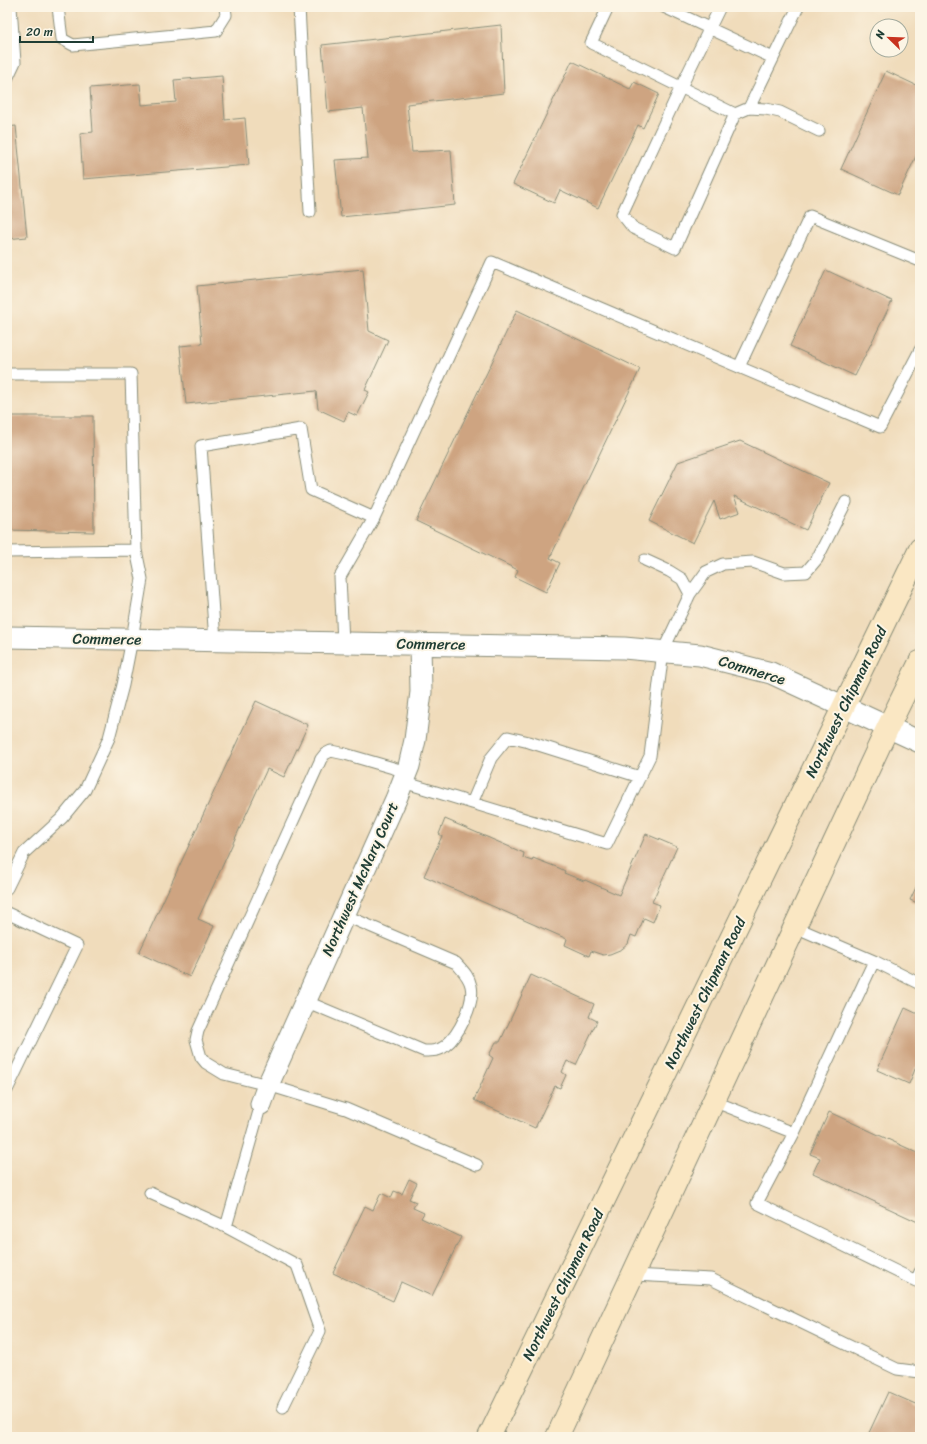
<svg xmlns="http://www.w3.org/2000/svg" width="927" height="1444" font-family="Sriracha,sans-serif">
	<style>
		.building { fill: #cea481 }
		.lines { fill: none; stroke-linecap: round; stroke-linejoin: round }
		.lane-casing { stroke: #888c78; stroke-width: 13 }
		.street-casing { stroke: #888c78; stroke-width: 23 }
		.secondary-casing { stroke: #888c78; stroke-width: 24 }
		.lane { stroke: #fff; stroke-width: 11 }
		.street { stroke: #fff; stroke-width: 21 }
		.secondary { stroke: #fae7c3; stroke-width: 22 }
		.labels { text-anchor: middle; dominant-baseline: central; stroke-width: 4; stroke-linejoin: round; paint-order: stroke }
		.street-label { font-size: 15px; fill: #1f3d34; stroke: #fcf5e5 }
	</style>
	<rect width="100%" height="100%" fill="#fcf5e5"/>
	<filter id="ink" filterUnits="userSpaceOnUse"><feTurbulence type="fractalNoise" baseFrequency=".025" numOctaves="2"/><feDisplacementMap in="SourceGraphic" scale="8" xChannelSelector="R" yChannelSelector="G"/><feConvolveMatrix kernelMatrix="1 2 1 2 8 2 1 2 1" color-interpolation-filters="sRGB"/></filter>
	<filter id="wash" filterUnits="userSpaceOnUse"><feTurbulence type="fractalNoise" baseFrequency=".012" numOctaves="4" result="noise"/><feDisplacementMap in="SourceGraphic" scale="16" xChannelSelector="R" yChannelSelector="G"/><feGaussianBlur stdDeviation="0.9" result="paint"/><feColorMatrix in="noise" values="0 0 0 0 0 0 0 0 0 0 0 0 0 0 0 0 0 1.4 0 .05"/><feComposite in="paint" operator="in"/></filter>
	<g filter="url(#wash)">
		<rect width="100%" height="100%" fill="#f0dcbb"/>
		<g id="blocks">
			<path class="building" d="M501,25l3,68 -97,11 5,48 39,-2 4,55 -114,12 -6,-57 33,-2 -5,-50 -35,4 -6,-67z
				M572,61l58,28 4,-7 25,12 -16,34 -5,-3 -40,83 -38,-18 -6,13 -41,-19z
				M886,71l34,16v69l-3,-2 -19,41 -57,-26z
				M222,76l3,44 20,-2 4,47 -166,14 -3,-45 13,-2 -3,-44 50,-4 2,21 34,-3 -2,-22z
				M16,126l11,111 -20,2v-112z
				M363,269l6,62 19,9 -23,50 4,2 -12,24 -9,-4 -4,9 -26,-12 -2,-18 -130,13 -6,-58 22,-2 -5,-58z
				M826,270l66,31 -37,75 -65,-30z
				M517,310l123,59 -90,189 10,5 -14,29 -31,-15 3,-7 -102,-49z
				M7,416h86l1,116 -87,-2z
				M740,441l89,42 -23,47 -72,-34 6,16 -20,7 -6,-18 -21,42 -44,-22 29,-59z
				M256,701l52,24 -24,52 -17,-8 -69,150 16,7 -24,51 -51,-24z
				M445,819l79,34 -1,5 9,3 1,-3 26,10 6,3 -1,2 20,8 1,-1 34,15 27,-61 31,13 -25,55 8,3 -7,17 -9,-4 -8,19 -5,-2 -3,9 -6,5 -12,5 -7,1 -12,-4 -2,5 -24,-11 2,-6 -143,-63 18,-40 -3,-2z
				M920,879v25l-10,-4z
				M531,975l63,29 -5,13 8,4 -21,44 -9,-4 -5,11 4,3 -6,13 -5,-2 -20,42 -61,-28 19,-42 -4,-3 7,-13h4z
				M905,1008l15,7v54l-4,-2 -7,17 -32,-14z
				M829,1112l91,42v69l-107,-50 7,-15 -10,-4z
				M409,1179l8,4 -8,16 7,3 -3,6 11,5 -3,5 40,19 -29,59 -31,-14 -8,19 -60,-28 32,-67 8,4 8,-17 10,5 3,-7 8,3z
				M888,1392l32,14v31h-53z"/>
		</g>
	</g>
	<g filter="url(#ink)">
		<use href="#blocks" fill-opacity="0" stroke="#888c78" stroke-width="1"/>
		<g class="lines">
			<g class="lane-casing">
				<path id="lane" d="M58,7l4,32 11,6 143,-14 10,-16 -1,-8
					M299,7l11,205
					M608,7l-17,36 144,71 14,-6 17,1 14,3 39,19
					M664,7l109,51
					M720,7l-39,80 -59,127 11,14 42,20 60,-134
					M7,79l8,-17 -4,-55
					M749,108l49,-101
					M739,367l71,-151 110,45
					M7,374h124l5,176
					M374,518l118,-256 388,165 40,-77
					M7,552l129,-2 6,29 -10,60 -9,46 -14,53 -24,52 -23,28 -38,35 -17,35
					M645,560l24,11 13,8 8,15
					M215,641l-14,-195 100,-17 10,61 63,28 -34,59 3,66
					M407,772l-62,-18 -14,-3 -6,3 -4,5 -123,272 -2,9 5,17 5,6 18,11 44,11 78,24 131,56
					M403,782l204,62 43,-88 13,-105 27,-57 16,-22 17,-8 30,-2 31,11 22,-1 11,-13 29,-57
					M472,803l19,-45 17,-21 21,5 111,35
					M7,913l70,33 -70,144
					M874,961l46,23
					M305,1001l119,50c8,0 15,0 21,-5 14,-11 30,-43 26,-60 -2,-10 -9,-16 -15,-23l-112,-48
					M713,1101l81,32 -37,70 159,78 4,-9
					M794,1133l80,-172 -79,-34
					M150,1193l76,34 71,38 23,66 -37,76
					M226,1227l35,-123
					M633,1275l78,4 186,90 23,3"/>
			</g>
			<g class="street-casing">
				<path id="street" d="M7,637l617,11 76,7 71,18 149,69
					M261,1104l7,-19 128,-286 13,-33 6,-26 6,-48 -1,-48"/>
			</g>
			<g class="secondary-casing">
				<path id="secondary" d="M489,1437l431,-888
					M557,1437l331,-710 32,-65"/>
			</g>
			<use href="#lane" class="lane"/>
			<use href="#street" class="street"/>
			<use href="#secondary" class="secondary"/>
		</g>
	</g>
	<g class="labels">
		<g class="street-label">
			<text transform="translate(107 639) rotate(1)">Commerce</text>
			<text transform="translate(431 644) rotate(1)">Commerce</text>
			<text transform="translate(752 670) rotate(17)">Commerce</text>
			<text transform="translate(846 702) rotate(-64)">Northwest Chipman Road</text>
			<text transform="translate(360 879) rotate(-66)">Northwest McNary Court</text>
			<text transform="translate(705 993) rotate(-64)">Northwest Chipman Road</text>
			<text transform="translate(563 1285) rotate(-64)">Northwest Chipman Road</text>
		</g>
	</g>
	<rect width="927" height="1444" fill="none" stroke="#fcf5e5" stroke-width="24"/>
	<g transform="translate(889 38) rotate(293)"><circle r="19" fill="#fcf5e5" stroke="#a4ab9e"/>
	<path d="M0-3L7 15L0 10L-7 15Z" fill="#c8321e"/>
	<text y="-6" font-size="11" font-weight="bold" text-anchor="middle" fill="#1f3d34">N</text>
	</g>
	<path d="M20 36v6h73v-6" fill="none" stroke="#1f3d34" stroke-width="2"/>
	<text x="26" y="36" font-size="12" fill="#1f3d34" stroke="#fcf5e5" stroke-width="3" paint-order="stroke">20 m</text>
</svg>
